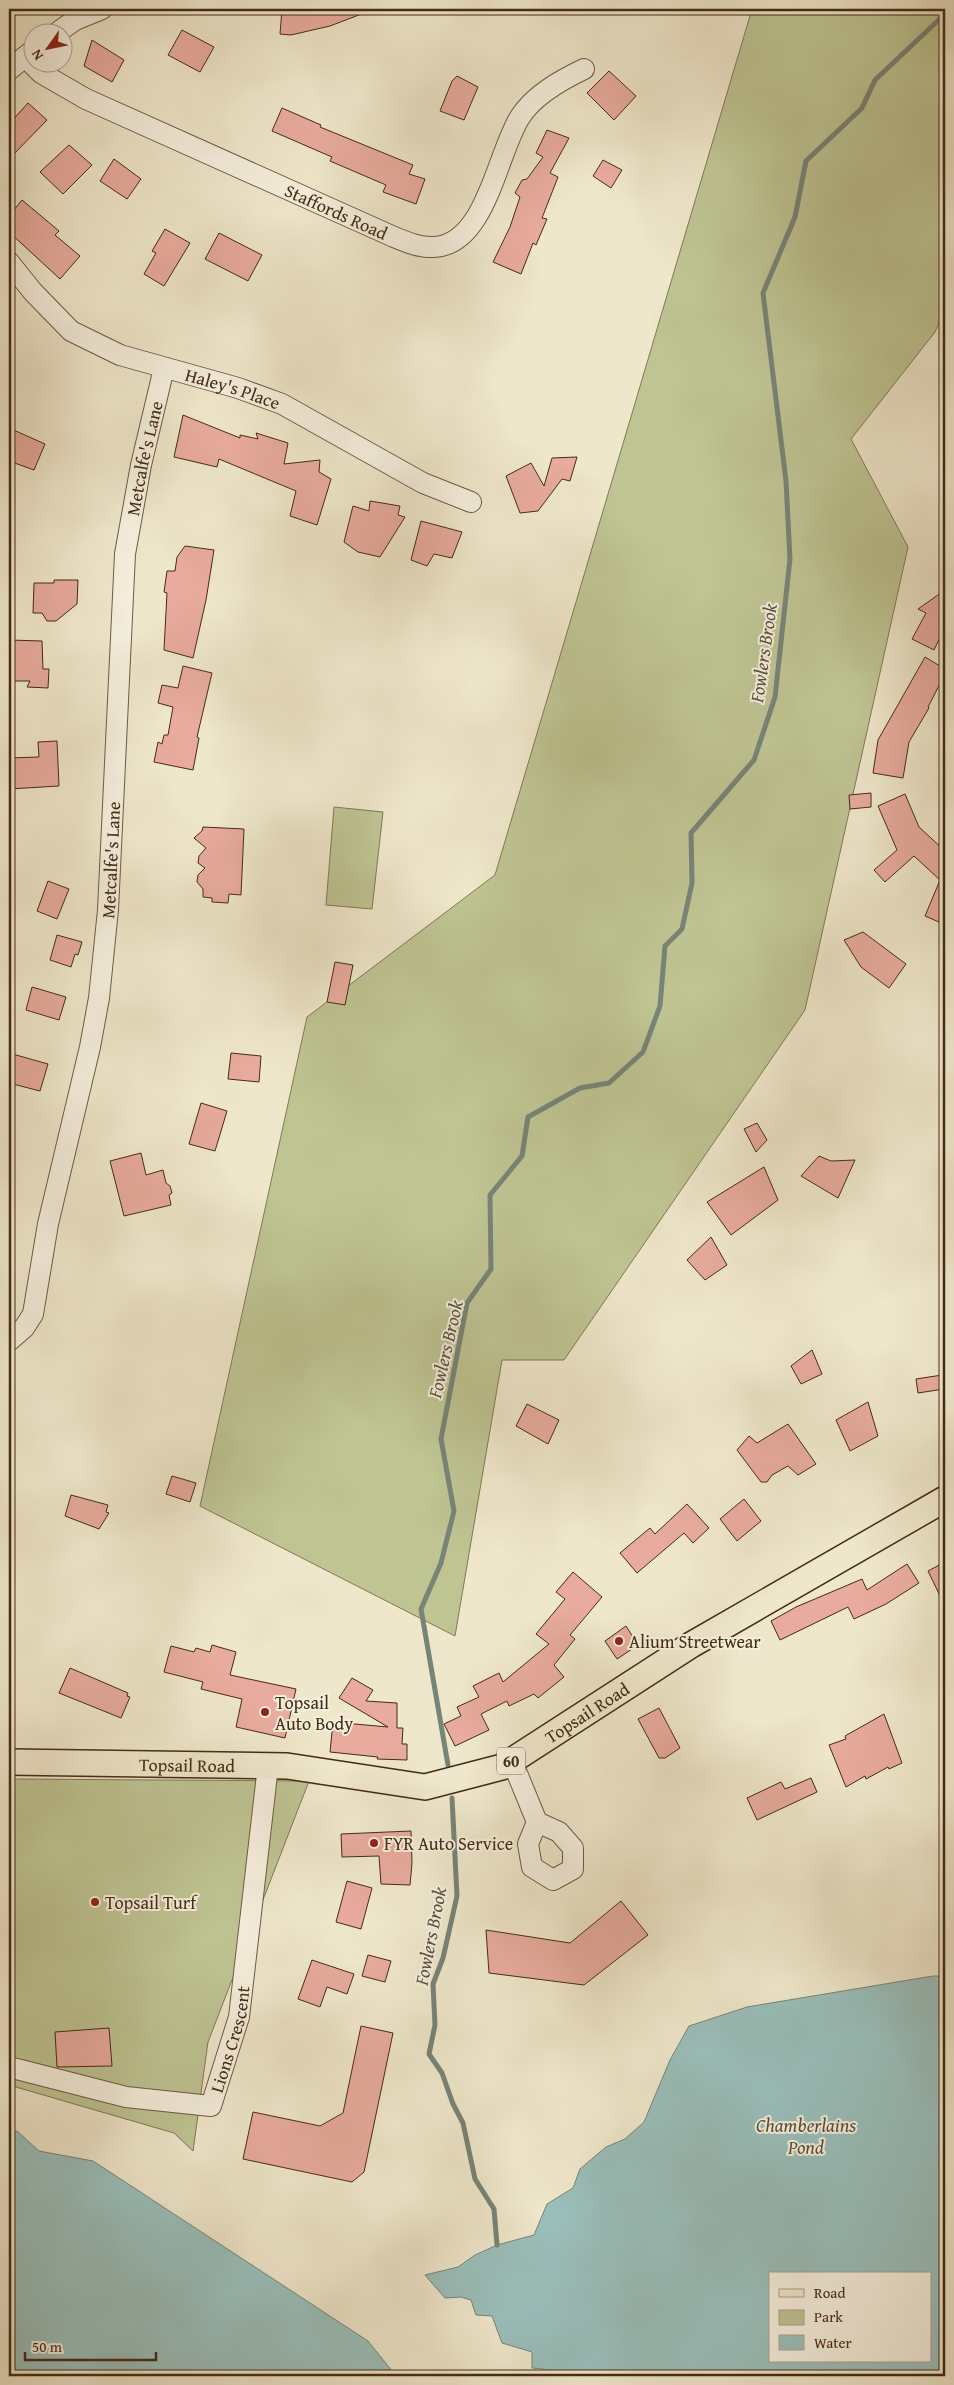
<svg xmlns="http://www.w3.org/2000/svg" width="954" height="2385" font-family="'Gentium Book Plus',serif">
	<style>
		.green { fill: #bfc493; stroke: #827854 }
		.water { fill: #9abfbb; stroke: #788478; fill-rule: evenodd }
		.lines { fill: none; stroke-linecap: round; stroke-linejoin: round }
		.stream { stroke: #788478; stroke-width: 5 }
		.building { fill: #e8ab9d; stroke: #442b14 }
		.minor-casing { stroke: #6f5a42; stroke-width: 22 }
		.major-casing { stroke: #442b14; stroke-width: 28 }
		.minor { stroke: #f5efdd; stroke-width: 20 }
		.major { stroke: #efe7cb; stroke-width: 25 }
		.poi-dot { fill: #8f2418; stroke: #f5efdd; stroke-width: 2 }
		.labels { text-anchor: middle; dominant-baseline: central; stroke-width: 4; stroke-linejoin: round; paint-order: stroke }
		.shield { fill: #f5efdd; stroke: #796650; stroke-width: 1 }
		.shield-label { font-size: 16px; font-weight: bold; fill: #442b14 }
		.street-label { font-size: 18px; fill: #442b14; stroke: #f5efdd }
		.poi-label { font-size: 18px; fill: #442b14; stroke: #f5efdd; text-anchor: start }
		.water-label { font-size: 19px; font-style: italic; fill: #5a503e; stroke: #f5efdd }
	</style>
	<rect width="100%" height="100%" fill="#efe7cb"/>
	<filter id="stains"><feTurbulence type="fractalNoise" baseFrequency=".004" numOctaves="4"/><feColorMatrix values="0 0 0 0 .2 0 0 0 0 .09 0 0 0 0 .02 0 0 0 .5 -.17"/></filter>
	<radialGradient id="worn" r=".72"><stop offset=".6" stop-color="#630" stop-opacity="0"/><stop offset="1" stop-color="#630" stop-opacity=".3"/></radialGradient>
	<path class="green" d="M752,9h193v300l-10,23 -84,107 57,108 -103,463 -241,350h-62l-47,276 -255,-130 107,-489 188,-142z
		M334,807l49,5 -11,97 -46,-4z
		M9,1779l300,2 -101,261 -15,109 -19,-18 -165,-48z"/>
	<path class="water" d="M933,1976h12v400h-388l-14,-7 -11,-1v-16l-30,-9 -10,-27 -16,-1 -5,-15 -10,-3 -16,1 -20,-23 33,-8 17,-12 22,-10 37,-10 13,-31 26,-16 7,-19 26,-22 19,-8 19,-17 26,-62 19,-34 58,-19zM770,2274h160v87h-160z
		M17,2131l22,20 54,10 275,180 28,35h-387v-242z"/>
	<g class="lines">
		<path class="stream" d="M448,1765l-27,-156 20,-46 13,-52 -13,-72 26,-136 24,-34 -1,-74 32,-39 6,-39 52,-29 29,-5 34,-31 17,-46 5,-60 17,-17 10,-46 -1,-50 63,-73 21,-63 15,-138 -4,-78 -23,-188 32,-76 11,-56 56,-53 13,-28 70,-66
			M452,1798l5,98 -14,62 -10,26 2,41 -6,29 13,19 11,31 10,19 12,56 19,30 3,36"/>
	</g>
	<path class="building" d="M282,9h90v1l-42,16 -39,9 -11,-1z
		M182,30l32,17 -14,25 -32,-17z
		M92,40l32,20 -12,22 -28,-16z
		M609,71l27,25 -22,24 -27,-27z
		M457,76l21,11 -14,33 -24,-9 12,-30z
		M28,103l19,17 -38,39v-35z
		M282,108l39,17 -1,2 93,38 -4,9 16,5 -9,25 -33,-12 3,-7 -56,-24 2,-4 -60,-26z
		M547,130l22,8 -19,35 8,4 -16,41 5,1 -11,26 -3,-2 -12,31 -28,-12 17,-35 10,-30 -5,-4 7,-13 5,-1 16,-22 -7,-4z
		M69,145l23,20 -29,29 -23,-22z
		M114,159l27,20 -14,20 -27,-18z
		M603,160l19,10 -11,18 -18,-12z
		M22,200l37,31 -4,4 25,21 -20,23 -51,-47v-16z
		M165,229l25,14 -26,43 -20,-12 12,-21 -4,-2z
		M219,233l43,22 -14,26 -43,-22z
		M183,415l57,23v-3l18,4 -2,-6 32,10 -4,21 36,-4 -1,12 12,7 -14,46 -27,-9 6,-25 -77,-32 -2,8 -43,-10z
		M9,428l36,16 -11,26 -25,-9z
		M577,457l-7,24 -8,-2 -24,32 -18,2 -14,-37 25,-13 13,23 8,-28z
		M370,501l30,5 -2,9 7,2 -25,40 -22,-5 -14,-10 9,-36 16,5z
		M421,521l41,11 -10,26 -18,-4 -7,12 -16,-6z
		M185,546l29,4 -8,50 -13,58 -29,-8 3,-57 -3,-1 3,-21h8l2,-14z
		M54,580h24l-1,24 -21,17h-9l-5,-8h-9l1,-30h20z
		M945,590v37l-11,23 -22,-11 14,-26 -8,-4z
		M9,640l33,1 1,28h6l-1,19 -21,-1 3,-6h-21z
		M925,657l20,12v5l-17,33 1,1 -20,34 -6,36 -30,-5 5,-33z
		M183,666l29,7 -15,64 2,1 -6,32 -39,-8 4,-20 4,2 2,-9h4l5,-28 -15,-4 4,-18 16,3z
		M57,741l2,45 -50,3v-31l30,-1 -1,-15z
		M871,793v14l-21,2 -1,-14z
		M905,794l14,33 26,24v55l-6,16 -14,-6 15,-36 -26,-24 -29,26 -11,-12 23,-20 -19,-44z
		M203,827l41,2 -3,66 -12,-1 -1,9 -16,-1v-4l-9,-1v-8l-6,-7 1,-7 7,-7 -7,-5 1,-7 7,-8 -12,-10 8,-7z
		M48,881l21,8 -12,30 -20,-8z
		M863,932l43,32 -17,24 -28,-21 -17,-27z
		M57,935l25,7 -4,13 -3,-1 -4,13 -21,-7z
		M335,962l18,3 -8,40 -18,-3z
		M32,987l34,10 -7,23 -33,-10z
		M9,1053l39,11 -8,27 -31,-8z
		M231,1053l30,3 -2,26 -31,-3z
		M201,1103l26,8 -12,40 -26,-7z
		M757,1123l10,17 -11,12 -12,-23z
		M141,1153l5,22 17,-5 3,13 4,3 2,7 -3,2 2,10 -47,11 -14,-55z
		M819,1156l12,5 24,-1 -17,38 -37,-22z
		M764,1167l14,33 -47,35 -24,-33z
		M711,1237l16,28 -22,15 -18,-20z
		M812,1350l10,24 -21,10 -10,-18z
		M942,1375l2,14 -26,4 -2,-14z
		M868,1402l10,34 -28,15 -14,-31z
		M527,1404l32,16 -11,24 -32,-18z
		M788,1424l28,40 -18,11 -10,-9 -16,9 -5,7h-6l-24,-32 12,-14 8,7z
		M172,1476l24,7 -6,19 -24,-8z
		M71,1495l37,10 -2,7 3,1 -10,16 -34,-13z
		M744,1499l17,22 -24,20 -17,-22z
		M687,1504l22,24 -16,15 -9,-10 -47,40 -17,-20 30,-25 5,6z
		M945,1562v44l-17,-35z
		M907,1564l12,19 -33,21 -32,15 -6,-12 -68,33 -9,-19 25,-14 66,-28 5,11z
		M573,1572l29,25 -32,38 5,4 -21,26 10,12 -26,21 -4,-4 -25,12 -2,-5 -26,13 8,16 -34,16 -11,-22 17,-8 -4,-9 22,-10 -6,-11 26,-13 4,9 46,-38 -13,-10 29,-35 -9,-7z
		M626,1626l12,19 -21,14 -12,-18z
		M212,1645l24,7 -6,23 66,14 -11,49 -49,-11 6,-28 -41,-10 2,-7 -39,-10 7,-26 23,6 2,-4 14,4z
		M70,1668l58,25 -1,3 3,1 -9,21 -62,-25z
		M352,1678l21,12 -7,11 31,2v25h6l-1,16h5v16l-30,-1 1,-2 -48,-5 3,-30 55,5 -49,-29z
		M659,1708l21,40 -15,10h-6l-21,-39z
		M884,1714l18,49 -13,6 -1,-2 -22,12 -1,-3 -19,11 -17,-42 17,-6 -1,-3z
		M811,1778l6,14 -60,28 -10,-22 34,-16 4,7z
		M411,1831l1,32 -2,22 -29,-1 -2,-28 -37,1 -1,-23z
		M347,1881l25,7 -11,41 -25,-7z
		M621,1901l27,34 -64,50 -95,-12 -3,-43 84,13z
		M368,1955l23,6 -6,21 -23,-6z
		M312,1960l42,14 -7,20 -20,-7 -7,20 -22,-8z
		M361,2026l32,7 -29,139 -12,10 -109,-23 10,-47 67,14 23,-13z
		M109,2028l3,38 -55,1 -2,-35z"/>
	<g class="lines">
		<g class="minor-casing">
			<g id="minor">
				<path d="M58,32l17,-12 27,-11"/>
				<path id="s1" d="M25,57l16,16 45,26 308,138c12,5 26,11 40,10 52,-2 63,-94 86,-130 14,-22 41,-37 64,-48"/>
				<path d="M9,70l23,-19"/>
				<path id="s2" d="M9,262l24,30 38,39 49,24 118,33 44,16 141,79 48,19"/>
				<path id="s3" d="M9,1341l15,-13 9,-14 15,-90 42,-177 9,-49 9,-88 17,-356 16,-89 23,-97"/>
				<path d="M512,1761l25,61 22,10 14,16v21l-20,11 -21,-13 -4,-23 9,-22"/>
				<path id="s4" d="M9,2067l117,30 85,9 28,-89 29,-251"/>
			</g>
		</g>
		<g class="major-casing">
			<g id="major">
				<path id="s5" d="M9,1762l278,4 138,21 77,-20 189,-122 254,-146"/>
			</g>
		</g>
		<use href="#minor" class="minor"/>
		<use href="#major" class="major"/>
	</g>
	<g class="poi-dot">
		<circle cx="619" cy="1641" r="5"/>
		<circle cx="265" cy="1712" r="5"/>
		<circle cx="374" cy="1843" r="5"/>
		<circle cx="95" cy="1902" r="5"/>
	</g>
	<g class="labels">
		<rect class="shield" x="497" y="1747.5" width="28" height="27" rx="4"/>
		<g class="shield-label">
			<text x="511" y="1761">60</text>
		</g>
		<g class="street-label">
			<text stroke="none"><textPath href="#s1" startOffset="349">Staffords Road</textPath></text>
			<text stroke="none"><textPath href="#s2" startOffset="265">Haley's Place</textPath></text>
			<text stroke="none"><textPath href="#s3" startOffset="902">Metcalfe's Lane</textPath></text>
			<text stroke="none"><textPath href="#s3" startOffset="498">Metcalfe's Lane</textPath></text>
			<text stroke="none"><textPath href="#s5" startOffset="598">Topsail Road</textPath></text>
			<text stroke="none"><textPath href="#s5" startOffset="178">Topsail Road</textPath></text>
			<text stroke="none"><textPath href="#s4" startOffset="276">Lions Crescent</textPath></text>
		</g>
		<g class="poi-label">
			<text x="629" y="1641">Alium Streetwear</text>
			<text x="275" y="1702">Topsail<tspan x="275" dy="21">Auto Body</tspan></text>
			<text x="384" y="1843">FYR Auto Service</text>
			<text x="105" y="1902">Topsail Turf</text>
		</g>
		<g class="water-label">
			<text transform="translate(763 653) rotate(-82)">Fowlers Brook</text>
			<text transform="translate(445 1349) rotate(-77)">Fowlers Brook</text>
			<text transform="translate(430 1936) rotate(-79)">Fowlers Brook</text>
			<text x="806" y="2125">Chamberlains<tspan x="806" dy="22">Pond</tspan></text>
		</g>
	</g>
	<rect width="954" height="2385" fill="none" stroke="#efe7cb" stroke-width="30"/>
	<rect x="10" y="10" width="934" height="2365" fill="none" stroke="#442b14" stroke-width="2.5"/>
	<rect x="15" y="15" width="924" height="2355" fill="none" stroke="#442b14"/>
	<rect x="769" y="2272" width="162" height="90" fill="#f5efdd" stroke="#aea18d"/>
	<rect x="779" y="2289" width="25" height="8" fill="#efe7cb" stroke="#aea18d"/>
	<text x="814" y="2298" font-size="15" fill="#442b14">Road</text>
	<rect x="779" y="2310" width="25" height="15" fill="#bfc493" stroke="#aea18d"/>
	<text x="814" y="2322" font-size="15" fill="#442b14">Park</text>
	<rect x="779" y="2335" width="25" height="15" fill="#9abfbb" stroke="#aea18d"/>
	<text x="814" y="2348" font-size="15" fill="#442b14">Water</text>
	<g transform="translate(48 48) rotate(237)"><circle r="24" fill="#f5efdd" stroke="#aea18d"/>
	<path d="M0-4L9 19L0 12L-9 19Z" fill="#8f2418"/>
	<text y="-8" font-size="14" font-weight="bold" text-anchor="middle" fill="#442b14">N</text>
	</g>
	<path d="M25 2352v8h131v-8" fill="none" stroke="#442b14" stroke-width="2.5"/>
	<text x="32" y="2352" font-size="15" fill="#442b14" stroke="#f5efdd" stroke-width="4" paint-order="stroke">50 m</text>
	<rect width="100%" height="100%" filter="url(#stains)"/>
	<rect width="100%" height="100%" fill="url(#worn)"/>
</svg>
